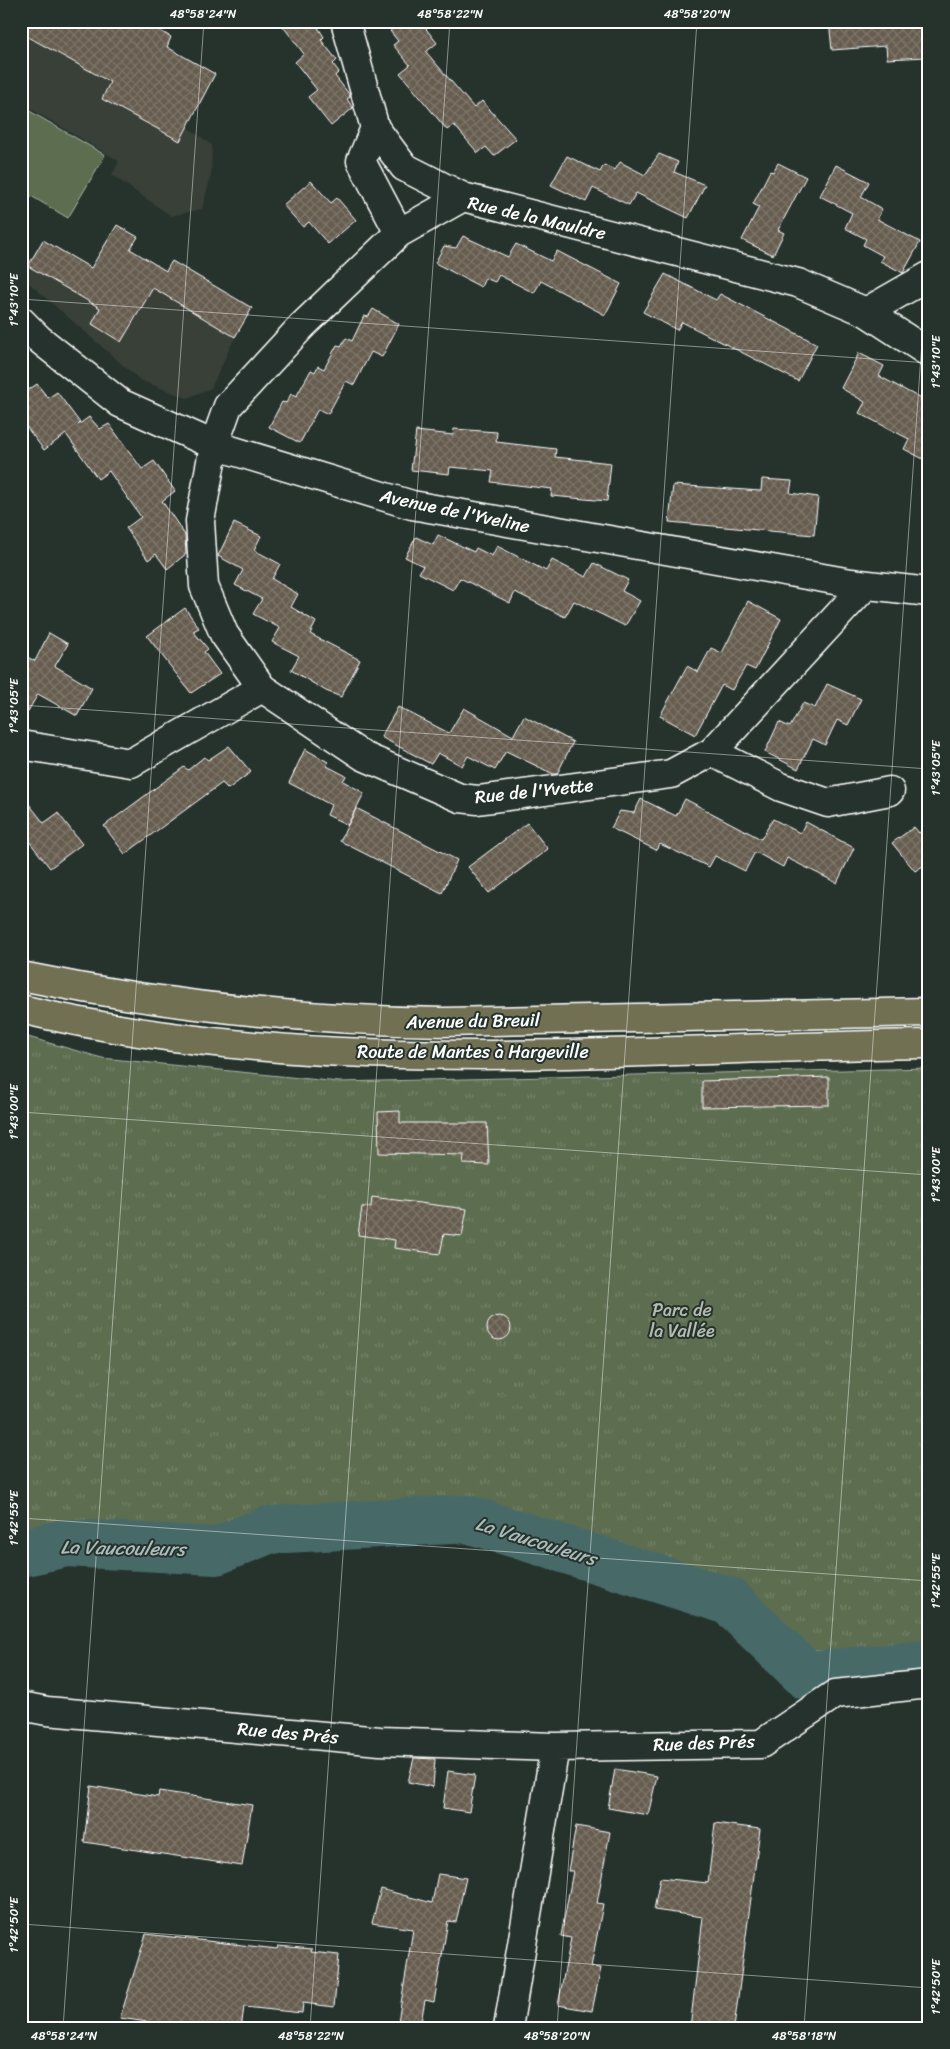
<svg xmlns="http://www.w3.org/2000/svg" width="950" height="2049" font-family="Sriracha,sans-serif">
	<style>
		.built { fill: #394038 }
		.grass { fill: url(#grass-tufts); stroke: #aeb6a8 }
		.garden { fill: #5d6d50; stroke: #aeb6a8 }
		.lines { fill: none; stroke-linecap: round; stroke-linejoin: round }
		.river { stroke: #466a69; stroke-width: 48 }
		.building { fill: url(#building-cross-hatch); stroke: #fff }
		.street-casing { stroke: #fff; stroke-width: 31 }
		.primary-casing { stroke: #fff; stroke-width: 31 }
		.street { stroke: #26332d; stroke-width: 28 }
		.primary { stroke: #716f52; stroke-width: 28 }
		.ticks { fill: none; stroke: #fff; stroke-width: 1; stroke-opacity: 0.45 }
		.labels { text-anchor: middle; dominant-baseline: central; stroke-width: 4; stroke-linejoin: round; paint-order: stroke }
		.street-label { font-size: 18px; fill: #fff; stroke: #26332d }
		.park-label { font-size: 18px; fill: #b6bdb0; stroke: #26332d }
		.water-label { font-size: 19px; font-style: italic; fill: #acbcbc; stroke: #26332d }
		.neatline { fill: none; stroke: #fff; stroke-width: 2 }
		.ticks-label { font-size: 12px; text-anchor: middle; fill: #fff }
	</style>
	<defs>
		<pattern id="grass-tufts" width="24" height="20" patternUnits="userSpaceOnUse" patternTransform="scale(1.25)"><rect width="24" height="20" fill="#5d6d50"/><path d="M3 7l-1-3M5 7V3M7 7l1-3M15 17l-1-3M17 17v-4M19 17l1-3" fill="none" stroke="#75836a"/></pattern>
		<pattern id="building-cross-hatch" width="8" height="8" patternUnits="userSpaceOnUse" patternTransform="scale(1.25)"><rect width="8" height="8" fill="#665d50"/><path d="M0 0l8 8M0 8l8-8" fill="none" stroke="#7d756a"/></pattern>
	</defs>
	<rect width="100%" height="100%" fill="#26332d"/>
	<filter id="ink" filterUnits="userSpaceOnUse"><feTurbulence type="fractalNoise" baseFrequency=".02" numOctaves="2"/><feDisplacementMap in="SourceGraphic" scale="10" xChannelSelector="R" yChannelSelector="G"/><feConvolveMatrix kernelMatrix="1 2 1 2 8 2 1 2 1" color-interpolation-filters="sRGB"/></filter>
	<g filter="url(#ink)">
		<path class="built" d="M21,21l146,26 48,27 -28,53 25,18 -1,30 -9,34 -31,7 -59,-41 7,-14 -98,-58z
			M117,225l21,12 -7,13 36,20 68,67 -24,51 -24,10 -47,-18 -119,-104 22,-36 48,28z"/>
		<path class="grass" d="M21,1035l81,23 237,24 590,-14v583h-130l-77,-67 -200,-52 -380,26 -121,5z"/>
		<path class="garden" d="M21,106l84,49 -37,63 -47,-28z"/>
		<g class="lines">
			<path class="river" d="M21,1553l45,-10 150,8 52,-21 200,-11 261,82 78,75 122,-12"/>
		</g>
		<path class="building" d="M21,21h121l29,16 -4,10 48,27 -35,67 -78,-42 8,-17 -89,-49z
			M279,21h35l10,16 -3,3 16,20 -4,4 6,8 -4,4 14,18 1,3 -3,2 6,9 -22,18 -23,-29 9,-7 -22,-28 9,-8z
			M402,21h18l17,22 -11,9 48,56 8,-7 34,38 -22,17 -8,-9 -8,6 -24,-28 -7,5 -47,-57 10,-8 -17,-20 5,-4 -8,-10z
			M829,21h94v3l6,-1v26h-3v8l-39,2 -1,-13 -54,4z
			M659,154l19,8 -4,10 31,13 -17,33 -52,-25 -7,12 -36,-17 -7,14 -35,-17 16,-29 33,16 4,-7 11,5 5,-8 25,13z
			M778,163l28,14 -28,53 6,3 -11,22 -31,-15 17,-33 -6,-3 17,-33 3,1z
			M836,165l33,17 -8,15 21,12 -5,10 43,23 -17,31 -23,-12 3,-5 -20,-11 3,-6 -21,-11 7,-15 -32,-17z
			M311,181l20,22 6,-5 19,22 -28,24 -19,-22 -6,5 -20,-22z
			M117,225l21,12 -8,12 36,22 6,-10 80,47 -17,29 -82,-49 -32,54 -29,-18 8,-16 -72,-42 15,-26 48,28z
			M463,236l45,21 8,-13 35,17 6,-10 64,33 -16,31 -64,-34 -7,12 -35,-18 -4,7 -10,-4 -4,9 -46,-24 9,-17 12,2z
			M665,274l51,26 4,-6 97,50 -19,37 -116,-59 -5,8 -34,-18z
			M373,309l26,15 -17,33 -11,-5 -17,33 -8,-4 -18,33 -10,-5 -18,34 -31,-16 13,-25 4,1 5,-9 5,3 15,-27 4,2 3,-6 6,3 13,-24 4,1 5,-8 6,3 12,-25 4,1z
			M859,353l25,13 -5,10 50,27v59l-25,-13 5,-10 -50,-26 6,-11 -24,-14z
			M37,384l11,14 9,-6 23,31 -2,2 11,-8 11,12 9,-5 33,45 12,-8 21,30 -13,10 23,34 1,19 -19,15 -11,-15 -8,6 -22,-32 15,-11 -32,-46 -11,8 -32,-45 -22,16 -23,-30v-25z
			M454,429l43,3 -1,10 60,7 -1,8 56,6 -4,38 -56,-5 1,-7 -61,-7 2,-11 -43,-4 -1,7 -38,-4 5,-39 37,4z
			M762,479l30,2 -2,12 28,4 -4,38 -145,-13 4,-37 88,6z
			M234,523l27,13 -7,14 26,14 -8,15 26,15 -7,13 25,15 -6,12 50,26 -19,37 -15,-6 -35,-21 8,-14 -27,-14 8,-14 -27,-14 9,-15 -27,-14 8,-15 -25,-14z
			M438,535l36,17 2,-4 16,8 5,-10 49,25 6,-11 34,17 8,-14 34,17 -6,11 18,10 -15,25 -51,-25 -9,16 -50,-25 -5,11 -50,-25 -7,12 -34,-17 4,-7 -18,-9 11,-20 17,8z
			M748,601l33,18 -26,51 -9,-4 -14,24 -10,-5 -27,50 -35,-19 27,-50 11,6 13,-24 11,5z
			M185,608l14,20 -6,3 15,18 -4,3 16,22 -29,19 -44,-57z
			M49,633l19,11 -13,22 37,22 -15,28 -39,-22 -14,24 -3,-2v-62l14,7z
			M827,684l34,15 -13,26 -11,-5 -12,25 -12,-6 -15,30 -33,-17 14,-30 11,5 13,-24 12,5z
			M398,707l51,26 15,-25 49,28 11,-20 49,26 -16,32h-4l-47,-23 -11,19 -27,-14 -6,10 -24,-13 -7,11 -50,-27z
			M229,746l22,26 -23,17 -6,-6 -97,71 -21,-28 80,-59 4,3 16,-13 4,3z
			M305,749l23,13 -1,4 19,10 -3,5 21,12 -16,32 -21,-10 4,-10 -42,-22z
			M21,794l23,29 14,-10 24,31 -32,24 -29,-37z
			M641,799l35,17 9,-17 76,40 12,-20 27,14 6,-11 48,26 -17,35 -50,-25 -4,9 -28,-15 -10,19 -30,-15 -6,11 -49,-23 -4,6 -45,-22 9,-17 14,2z
			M356,808l101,52 -15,33 -102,-52z
			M527,823l21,26 -59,44 -21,-26z
			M929,825v37l-14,9 -23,-28 22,-16 5,6z
			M829,1077v28l-127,2v-26z
			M400,1111v12h87l2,42 -26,-1 1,-9 -85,-2 -1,-41z
			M372,1197l95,12 -5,27 -18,-2 -4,20 -46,-6 1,-8 -37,-5 4,-28h9z
			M487 1328a12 12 0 1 1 24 0a12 12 0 1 1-24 0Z
			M414,1758l21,1 -2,28 -25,-5z
			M615,1769l42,7 -9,39 -40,-7z
			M448,1771l27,4 -6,37 -26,-4z
			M91,1786l67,11 1,-6 93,14 -10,61 -158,-24z
			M715,1823l45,6 -26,199h-44l13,-111 -49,-7 6,-32 48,5z
			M576,1826l34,6 -13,71 6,1 -12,63 10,1 -9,43 -34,-6 13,-67 -10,-2 12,-65h-5z
			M438,1874l28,4 -10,44 -8,-1 -14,81 -9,-2 -5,28h-23l16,-99 -41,-6 9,-34 51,14z
			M146,1934l131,15 1,-3 34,3 -1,3 28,3 -5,52 -31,-4 -1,10 -58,-6 -3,21h-81l1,-4 -41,-6z"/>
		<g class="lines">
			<g class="street-casing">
				<path id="street" d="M345,21l30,107 29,39 59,30
					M375,128l-14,33 38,72
					M866,312l63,-36
					M21,321l18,18 81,64 94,42 198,60 439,78 78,9
					M866,585l-154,167 -41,22 -193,26 -18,-2 -97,-42 -101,-68 -38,-54 -20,-48 -4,-65 14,-76 14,-39 74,-80 97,-93 64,-36 335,86 68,29 63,41
					M21,745l110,18 131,-75
					M712,752l69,35 47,16 62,-12
					M21,1706l26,5 333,30 175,6 206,-3 74,-50 94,-10
					M508,2028l47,-281"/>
			</g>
			<g class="primary-casing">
				<path id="primary" d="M21,976c140,29 280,44 423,46l485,-10
					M21,1009c297,72 606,39 908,35"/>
			</g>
			<use href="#street" class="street"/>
			<use href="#primary" class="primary"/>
		</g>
	</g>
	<path class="ticks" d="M21,299l908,64M21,705l908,64M21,1112l908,63M21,1518l908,63M21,1924l908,64M63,2028l141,-2007M310,2028l140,-2007M557,2028l140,-2007M804,2028l125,-1787"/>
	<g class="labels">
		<g class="street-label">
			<text transform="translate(537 218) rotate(13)">Rue de la Mauldre</text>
			<text transform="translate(455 511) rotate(12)">Avenue de l'Yveline</text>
			<text transform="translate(534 791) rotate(-6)">Rue de l'Yvette</text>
			<text transform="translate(473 1021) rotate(-1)">Avenue du Breuil</text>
			<text x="473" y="1052">Route de Mantes à Hargeville</text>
			<text transform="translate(288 1733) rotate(5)">Rue des Prés</text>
			<text transform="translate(704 1743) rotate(-2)">Rue des Prés</text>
		</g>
		<g class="park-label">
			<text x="682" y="1310">Parc de<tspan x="682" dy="21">la Vallée</tspan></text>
		</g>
		<g class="water-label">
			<text transform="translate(536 1541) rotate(17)">La Vaucouleurs</text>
			<text transform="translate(123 1548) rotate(1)">La Vaucouleurs</text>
		</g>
	</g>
	<rect width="950" height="2049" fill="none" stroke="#26332d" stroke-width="55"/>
	<rect x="28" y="28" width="894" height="1994" class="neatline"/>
	<g class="ticks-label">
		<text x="203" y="18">48°58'24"N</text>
		<text x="450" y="18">48°58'22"N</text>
		<text x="697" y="18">48°58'20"N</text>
		<text transform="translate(14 300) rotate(-90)" y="4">1°43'10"E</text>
		<text transform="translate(936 362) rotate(-90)" y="4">1°43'10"E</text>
		<text transform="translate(14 706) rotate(-90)" y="4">1°43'05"E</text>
		<text transform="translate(936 768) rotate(-90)" y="4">1°43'05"E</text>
		<text transform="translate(14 1112) rotate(-90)" y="4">1°43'00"E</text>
		<text transform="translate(936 1175) rotate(-90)" y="4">1°43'00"E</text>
		<text transform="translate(14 1518) rotate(-90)" y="4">1°42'55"E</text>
		<text transform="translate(936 1581) rotate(-90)" y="4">1°42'55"E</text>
		<text transform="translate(14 1925) rotate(-90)" y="4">1°42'50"E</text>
		<text transform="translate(936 1987) rotate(-90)" y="4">1°42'50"E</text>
		<text x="64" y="2040">48°58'24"N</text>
		<text x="311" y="2040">48°58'22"N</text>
		<text x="557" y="2040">48°58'20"N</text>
		<text x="804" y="2040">48°58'18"N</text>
	</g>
</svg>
